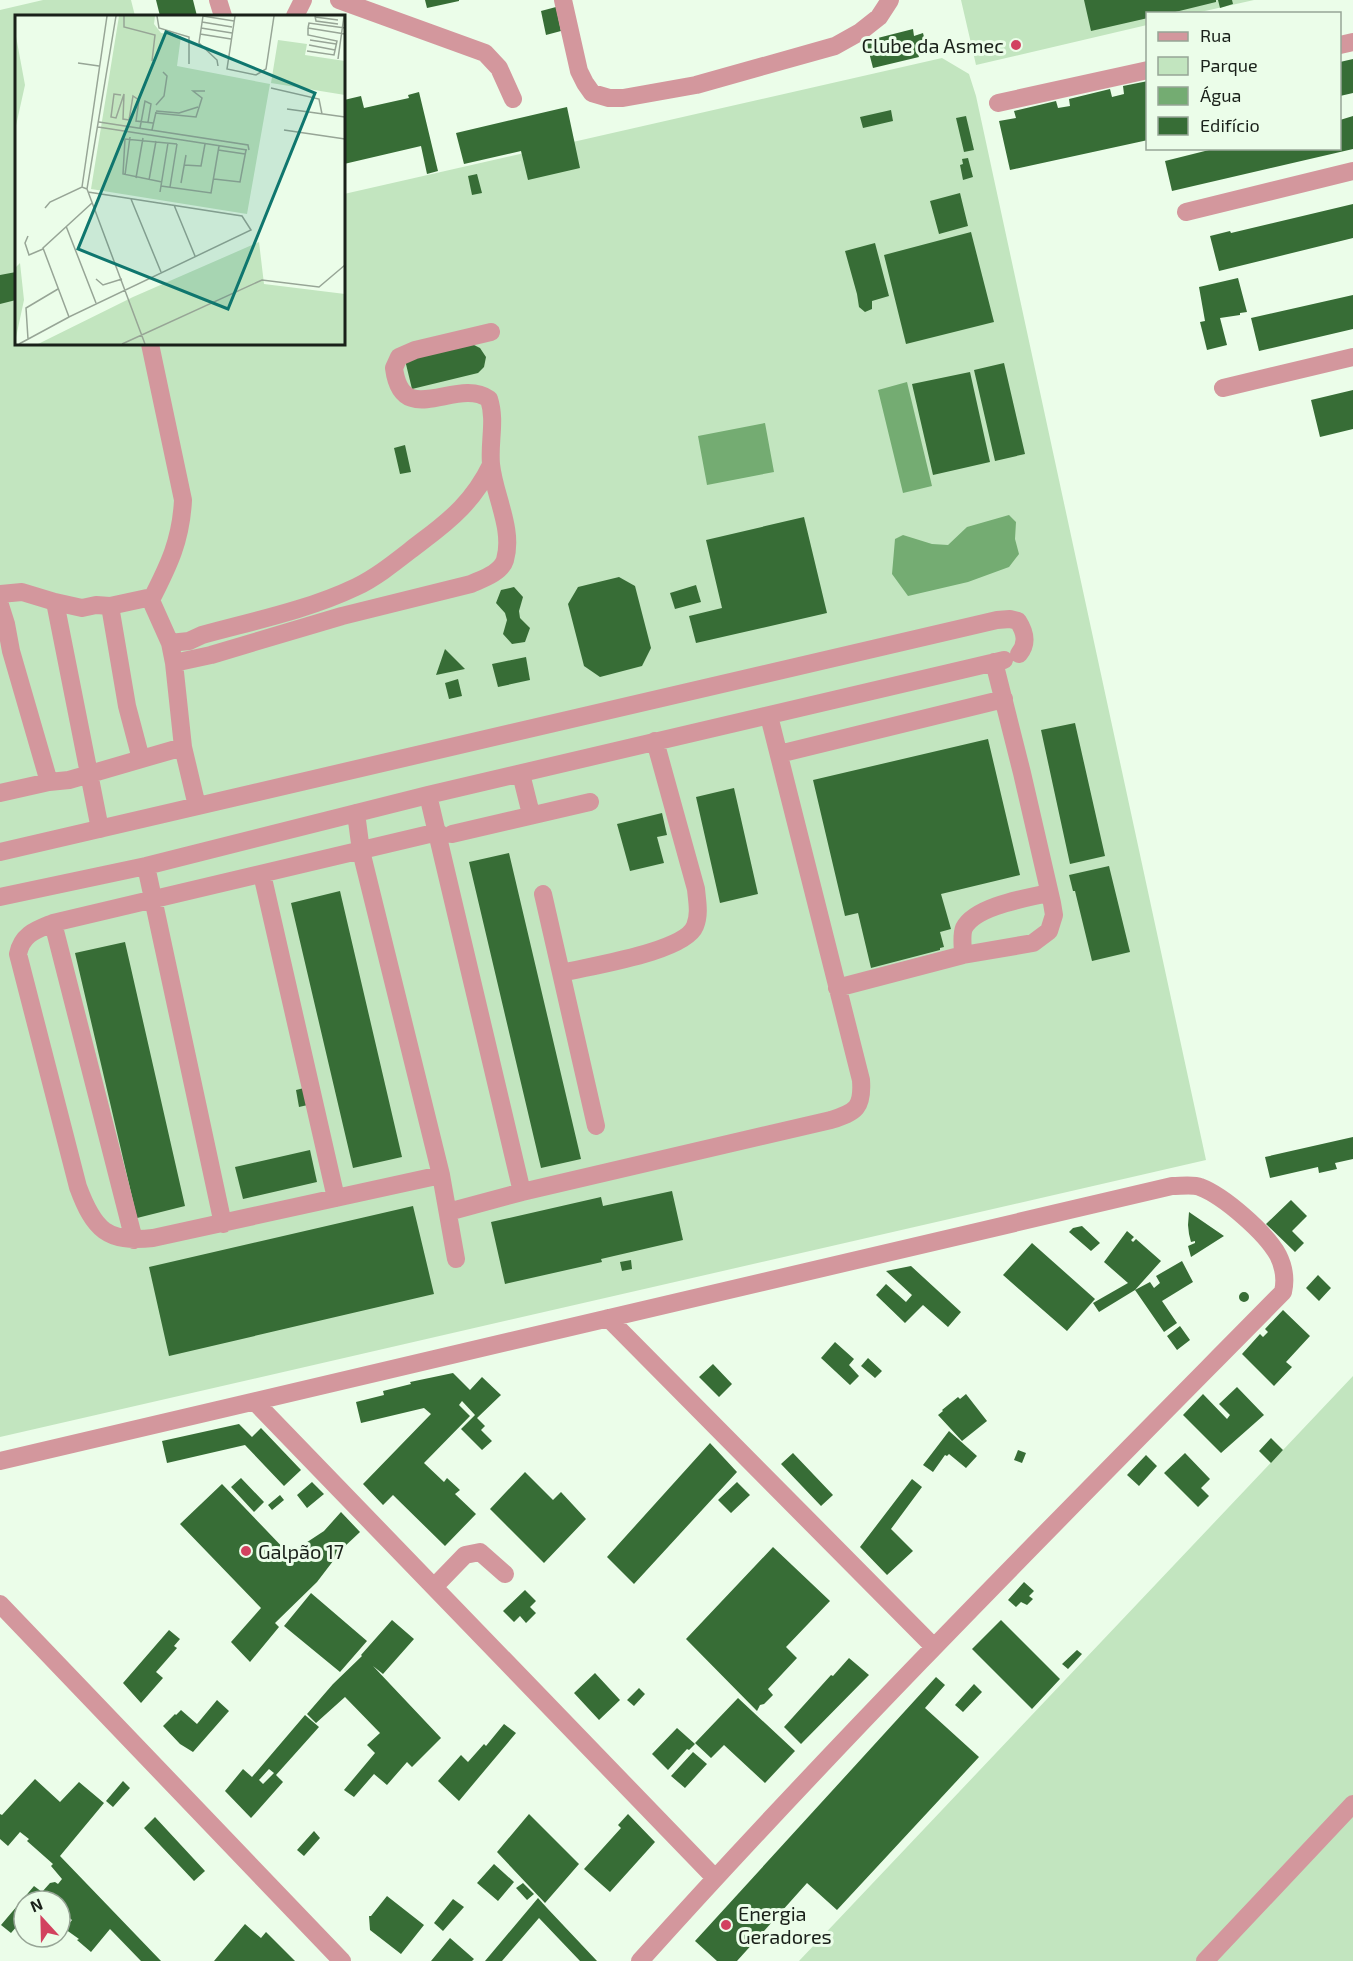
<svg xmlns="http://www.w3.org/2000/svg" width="1353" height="1961" font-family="'Exo 2',sans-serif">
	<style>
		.green { fill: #c2e5bf }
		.water { fill: #74ac72 }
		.building { fill: #376d36; fill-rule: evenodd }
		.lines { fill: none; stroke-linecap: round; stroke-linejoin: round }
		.minor { stroke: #d3979d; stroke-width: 18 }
		.poi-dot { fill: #d2425f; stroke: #ebfde9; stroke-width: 2 }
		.labels { text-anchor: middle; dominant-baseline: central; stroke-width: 6; stroke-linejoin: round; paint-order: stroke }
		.poi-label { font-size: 20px; fill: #192019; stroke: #ebfde9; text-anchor: start }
		.inset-road { fill: none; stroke: #97a596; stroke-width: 1.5 }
		.view { fill: #0f766e; fill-opacity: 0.15; stroke: #0f766e; stroke-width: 3 }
		.inset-edge { fill: none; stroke: #192019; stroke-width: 3 }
	</style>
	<rect width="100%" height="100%" fill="#ebfde9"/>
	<path class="green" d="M43,0h88l4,16h-119v328h328v-150l598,-136 27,16 7,22 230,1064 -1206,277v-1427z
		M961,0h293l-58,13 -48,1 -1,11 -171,40z
		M1353,1376v585h-554z"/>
	<path class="water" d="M907,382l25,104 -29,7 -25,-103z
		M765,423l9,49 -67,13 -9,-49z
		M1009,515l7,7 -1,17 4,15 -10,13 -41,15 -60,14 -16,-22 3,-35 8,-4 29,9 16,1 19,-18z"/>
	<path class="building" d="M156,0h37l4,16h-37z
		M425,0h34v1l-32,7z
		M1084,0h132v2l-49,12h-19v4l-57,13z
		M1218,0h14l1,4 -13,4z
		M556,7l5,24 -15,4 -5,-24z
		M913,29l1,7 9,-3 4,16 -10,2 2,6 -46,11 -7,-27z
		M1353,59v34l-13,3v-34z
		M1148,81v59l-138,30 -11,-49 17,-3 -2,-7 42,-10 2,7 12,-2 -1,-7 41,-10 2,8 12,-3 -1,-8z
		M419,92l19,79 -11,3 -6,-28 -77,18v-64l17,-4 3,12 45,-10 -1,-3z
		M567,107l13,61 -52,12 -7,-29 -57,13 -8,-31z
		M891,110l2,11 -30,7 -3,-11z
		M966,116l8,34 -10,2 -8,-34z
		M1353,116v33l-181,42 -7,-30 52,-13h123v-28z
		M968,158l5,19 -10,3 -3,-15 3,-1 -1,-5z
		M477,174l5,19 -10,2 -4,-19z
		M960,193l8,33 -29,8 -9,-33z
		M1353,204v34l-134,33 -9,-35 20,-5 1,2z
		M971,232l23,90 -88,22 -22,-89z
		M875,243l14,53 -17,5v8l-7,3 -6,-5 -2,-13 -12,-43z
		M16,272v28l-16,4v-29z
		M1238,278l9,34 -7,1v2l-20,3 7,27 -20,5 -7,-28 5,-1 -6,-34z
		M1353,295v34l-94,22 -8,-33z
		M472,344l8,4 6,9 -2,10 -6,6 -66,16 -7,-29z
		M1004,363l21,91 -30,7 -21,-91z
		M970,372l20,90 -57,13 -21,-91z
		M1353,390v39l-33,8 -9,-37z
		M405,445l6,27 -11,2 -6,-26z
		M804,517l23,96 -131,30 -7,-27 33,-8 -16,-68z
		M619,577l16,9 16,62 -9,18 -42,11 -16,-11 -16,-62 10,-17z
		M696,585l5,17 -26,7 -5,-16z
		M514,587l9,10 -4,14 1,7 10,10 -5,14 -13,2 -9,-10 4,-14 -2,-7 -9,-10 5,-13z
		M445,649l20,20 -29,6z
		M526,657l4,23 -32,7 -6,-23z
		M458,679l4,17 -13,3 -4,-16z
		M1075,723l30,133 -35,8 -29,-134z
		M988,739l32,136 -79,19 10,35 -11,3 4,15 -4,1v2l-69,18 -13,-55 -13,3 -32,-136z
		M734,788l24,106 -38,9 -24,-106z
		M662,813l5,22 -10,2 7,26 -34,8 -13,-47z
		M509,853l72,306 -40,9 -72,-306z
		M1109,866l21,86 -38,9 -17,-70h-2l-4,-16z
		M340,891l62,266 -49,11 -62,-265z
		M125,942l60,264 -48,12 -62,-265z
		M308,1087l4,17 -13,3 -3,-17z
		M1353,1137v22l-18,4 2,6 -18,4 -1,-6 -48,11 -5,-21z
		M310,1150l7,32 -74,17 -8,-32z
		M672,1191l11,49 -82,19 1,3 -97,22 -14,-62 110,-25 2,9z
		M1291,1200l16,16 -15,15 12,12 -9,9 -29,-28z
		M413,1206l21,88 -265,62 -20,-89z
		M1189,1212l35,24 -33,21 -3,-11 7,-3v-2l-4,1 -2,-8 -1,-9z
		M1082,1226l18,17 -9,8 -22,-19 4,-4z
		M1127,1231l7,6 -3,3 2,2 3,-3 25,22 -26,29 15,-8 4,6 6,-5 -4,-7 26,-15 11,21 -31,19 15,22 -13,9 -29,-42 -36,22 -6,-9 35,-20 -24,-21z
		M1032,1243l63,56 -28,32 -64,-56z
		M631,1260l1,9 -10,2 -2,-9z
		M911,1266l50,46 -13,15 -25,-22 -18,18 -29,-28 10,-11 20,18 6,-7 -26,-24z
		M1318,1275l13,13 -12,13 -13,-13z
		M1239 1297a5 5 0 1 1 10 0a5 5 0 1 1-10 0Z
		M1283,1310l27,26 -24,26 6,5 -18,19 -32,-32 18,-20 3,3 5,-5 -3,-3z
		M1180,1326l10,14 -13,10 -10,-14z
		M835,1342l19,17 -5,6 10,11 -9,9 -29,-27z
		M868,1358l14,13 -7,7 -14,-12z
		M713,1364l19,20 -13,13 -20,-20z
		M453,1373l17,17 12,-13 19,18 -24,23 8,8 -4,4 11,11 -10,9 -21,-21 14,-14 -13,-14 -3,4 11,11 -46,47 20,19 3,-4 13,12 -5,4 21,20 -31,32 -52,-51 -10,10 -20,-21 68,-70 -7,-6 -63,15 -5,-21 28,-7 -1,-4 28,-7 -1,-2z
		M1237,1387l27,28 -43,38 -38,-38 20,-21 24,25 3,-4 -11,-11z
		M966,1394l21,27 -25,20 -24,-26 5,-4 -1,-1 16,-13 2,2z
		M239,1424l13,13 9,-9 40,42 -17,16 -39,-41 -78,18 -5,-22z
		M949,1431l28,25 -11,12 -17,-14 -2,2 -2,-1 -12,17 -10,-7z
		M1271,1438l12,12 -12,13 -12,-12z
		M710,1443l27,29 -103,112 -27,-27z
		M1018,1450l8,3 -4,10 -8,-3z
		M793,1453l40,42 -12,11 -40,-42z
		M1185,1453l25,26 -9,9 8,8 -11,11 -34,-34z
		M1146,1455l11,11 -18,20 -12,-11z
		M525,1472l28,28 8,-8 25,27 -42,44 -54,-54z
		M241,1478l23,24 -10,10 -23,-25z
		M912,1479l10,8 -31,42 22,22 -26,24 -27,-28z
		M312,1482l12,12 -17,14 -10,-13z
		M737,1482l13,13 -19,18 -13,-13z
		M222,1484l67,70 35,-23 17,-19 19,20 -17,16 -26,34 -42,41 4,4 -29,35 -19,-20 30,-34 -81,-84z
		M280,1495l4,5 -12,10 -4,-5z
		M773,1547l57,54 -44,46 11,11 -29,31 5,6 -9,9 -4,1 -3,6 -71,-72z
		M1024,1582l10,9 -5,5 4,3 -6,6 -6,-3 -5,5 -8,-7z
		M525,1590l11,11 -6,6 6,6 -10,10 -6,-7 -6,6 -11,-11z
		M311,1593l56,48 -27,31 -56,-46z
		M392,1620l22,19 -31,35 -10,-8 68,72 -29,29 -5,-5 -20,23 -13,-11 -20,23 -10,-7 31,-37 -8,-8 13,-12 -35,-36 -29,26 -9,-9 26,-30 29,-28 -1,-1z
		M1001,1620l59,59 -28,30 -60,-60z
		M169,1630l11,9 -6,7 3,2 -21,24 7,6 -22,25 -18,-20z
		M1077,1650l5,4 -14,15 -6,-5z
		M849,1658l20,17 -68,69 -17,-17 47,-52 2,1z
		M595,1673l25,27 -21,20 -25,-27z
		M936,1677l9,8 -20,23 54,49 -142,153 -30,-27 -70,78h-20l-22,-20z
		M974,1684l8,8 -19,20 -8,-7z
		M639,1688l6,6 -11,12 -7,-6z
		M738,1698l57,53 -30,32 -41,-38 -13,13 -16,-15z
		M217,1700l12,11 -36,41 -13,-8 -17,-18 12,-12 1,1 5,-5 16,14z
		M305,1715l14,12 -43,48 7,7 -32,36 -26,-27 18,-22 9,8zM269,1769l5,4 -11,11 -4,-4z
		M504,1724l12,9 -57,68 -21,-20 23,-26 7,7 16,-18 2,2z
		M677,1728l18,16 -6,6 -2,-1 -19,21 -16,-16z
		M693,1752l14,12 -22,24 -14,-12z
		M35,1779l25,23 19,-20 25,21 -44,53 101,105h-20l-31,-32 -19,23 -14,-12 2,-1 -14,-10 7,-9 -12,-10v-9h-10l-3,-3 -3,3h-20v17l-13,15 -10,-8 33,-39 8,6 8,-9 5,-1 3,2 4,-5 -11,-13 2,-2 -26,-23 2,-2 -9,-7 -12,14 -8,-7v-25l2,1z
		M123,1781l7,7 -17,19 -7,-6z
		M529,1814l50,50 -34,39 -48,-51z
		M628,1814l27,28 -45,50 -26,-23 37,-41 -3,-3z
		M155,1817l50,54 -11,10 -50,-53z
		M314,1831l6,7 -16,18 -7,-6z
		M494,1864l20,18 -16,19 -21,-18z
		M523,1883l11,11 -7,6 -11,-12z
		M387,1896l37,29 -23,29 -31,-24 -1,-14h2z
		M538,1898l9,10 50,53h-17l-41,-43 -37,43h-17z
		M453,1899l11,8 -21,24 -9,-8z
		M245,1924l16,14 5,-6 29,29h-81z
		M450,1938l24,21 -2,2h-41z"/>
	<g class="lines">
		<path class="minor" d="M218,0l5,16
			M339,0l146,53 14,15 14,31
			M563,0l16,71 6,12 7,10 17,5h14l73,-13 139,-39 25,-14 19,-15 11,-17
			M295,16l8,-16
			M1340,45l13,-3
			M998,103l150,-33
			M1186,212l167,-41
			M150,344l33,156c-2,40 -14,65 -32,100
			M1223,388l130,-31
			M0,594l22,-2 33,10
			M0,605l6,19 5,27 38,131 20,-2 114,-33
			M110,606l37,-8 4,2 2,5 17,38 4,20 9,84 14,59
			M170,643l19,-2 13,-6c51,-14 106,-25 154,-48 23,-11 44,-29 65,-45 31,-23 53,-42 70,-77
			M174,663l37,-8 131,-39 129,-32c11,-5 30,-11 34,-24 9,-31 -11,-65 -14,-96 -2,-23 5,-43 -2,-65 -32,-23 -87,32 -95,-31l5,-11 16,-7 76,-18
			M779,754l225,-55
			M521,774l10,40
			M0,793l49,-11
			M428,795l94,397
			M356,813l5,38 80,324 15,84
			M100,829l-45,-227 27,6 14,-3 14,1 17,100 14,53
			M438,832l-385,91c-17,7 -31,11 -35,31l60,233c16,43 29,56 75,51l288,-63
			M452,834l138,-32
			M0,852l997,-232 13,-1 8,2c7,11 10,22 1,33
			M146,866l77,358
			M262,874l74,324
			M543,894l53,232
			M0,897l146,-31 282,-71 576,-135
			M53,923l81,317
			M963,955c0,-8 -2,-20 1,-27 11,-22 63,-30 85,-35
			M562,973c27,-7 123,-21 133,-47 5,-12 2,-25 1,-37l-41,-148
			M837,988l126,-33 70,-12 16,-12 5,-16 -2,-12 -30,-130 -28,-111
			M448,1212l74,-20 309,-72c25,-8 32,-12 30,-40l-92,-364
			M608,1318l325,328
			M255,1402l460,476
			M0,1461l1172,-275c9,0 21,-2 28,1 24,9 66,46 78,68 6,12 8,24 5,37 -217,220 -436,439 -643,669
			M434,1587l31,-32 15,-3 25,22
			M0,1604l342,357
			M1205,1961l148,-157"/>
	</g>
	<g class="poi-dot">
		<circle cx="1016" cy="45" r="6"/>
		<circle cx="246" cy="1551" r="6"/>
		<circle cx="726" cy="1925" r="6"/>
	</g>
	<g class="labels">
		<g class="poi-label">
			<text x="1004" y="45" text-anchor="end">Clube da Asmec</text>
			<text x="258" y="1551">Galpão 17</text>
			<text x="738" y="1913">Energia<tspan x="738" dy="23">Geradores</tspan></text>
		</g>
	</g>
	<g transform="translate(15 15)">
		<rect width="330" height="330" fill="#ebfde9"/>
		<path d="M104,1h36l-1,8 7,9 20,3 -4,30 93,18 -23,130 -156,-25zM0,16l10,54 -10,45zM263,25l29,4 -2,11 40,6v34l-74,-12zM244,227l5,42 81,10v50h-307l95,-47zM5,248l4,37 -9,42v-74z" fill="#c2e5bf"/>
		<path class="inset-road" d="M101,1l-29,173 58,155M109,1v11l31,8 -3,26M142,1l2,12 30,9v27M220,1l-8,53 29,6 10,-6 8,-53M300,1l1,5 22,3M300,2l23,3M187,7l30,5M186,13l31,5M293,13l1,-5 36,5M293,13l37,6M185,19l31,5M295,25l26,4M294,30l26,5M292,36l27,4 3,-14 -29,-6v-7M323,44l6,-43M63,48l21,3M203,51l-1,-6 -18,-17 4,-27 31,5M256,73l48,11 3,15M106,80l-7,-1 -3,23 5,1 8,-24 -1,25 6,1 4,-24 6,4 -3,21 17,2M141,90l8,-9 3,-20 -4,-4M272,94l58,8M141,96l23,2 19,-6M140,98l41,4 6,-19 -9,-7h12M84,107l149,23 1,5M83,112l149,23M125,113l5,-27 6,3 -3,18M137,115l4,-18M269,115l61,9M203,135l27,4M169,150l17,1 4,-22M110,160l5,-38M121,163l7,-40M199,164l26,3 6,-32M134,165l7,-39M147,167l-39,-8 2,-35 52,5M166,168l5,-28M146,171l50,7 8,-47M67,172l25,-171M155,172l7,-43M73,177l154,24 9,14 -182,87 -26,-69 49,-45M145,177l8,-49M116,184l30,73M159,190l21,51M30,193l5,-6 32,-15 5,2M51,211l30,77M13,221l-3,7 4,12 14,-6M81,264l7,6 19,-6M13,324l-2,-31 32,-19M4,329l50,-27M107,329l140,-64 57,7 26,-22"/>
		<path class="view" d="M151,17l149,61 -87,216 -150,-60z"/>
		<rect width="330" height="330" class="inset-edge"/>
	</g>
	<rect x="1146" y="12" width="195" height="138" fill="#ebfde9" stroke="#97a596" stroke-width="1.5"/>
	<rect x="1158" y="32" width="30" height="9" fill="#d3979d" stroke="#97a596" stroke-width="1.5"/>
	<text x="1200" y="42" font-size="18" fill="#192019">Rua</text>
	<rect x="1158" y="57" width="30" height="18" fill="#c2e5bf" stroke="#97a596" stroke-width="1.5"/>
	<text x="1200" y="72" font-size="18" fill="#192019">Parque</text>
	<rect x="1158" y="87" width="30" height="18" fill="#74ac72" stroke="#97a596" stroke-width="1.5"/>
	<text x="1200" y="102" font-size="18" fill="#192019">Água</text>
	<rect x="1158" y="117" width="30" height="18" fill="#376d36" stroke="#97a596" stroke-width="1.5"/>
	<text x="1200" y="132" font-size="18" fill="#192019">Edifício</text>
	<g transform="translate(42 1919) rotate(338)"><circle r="28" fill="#ebfde9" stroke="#97a596" stroke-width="1.5"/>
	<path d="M0-4.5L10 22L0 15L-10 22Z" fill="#d2425f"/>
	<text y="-9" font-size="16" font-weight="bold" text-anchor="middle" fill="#192019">N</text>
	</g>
</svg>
